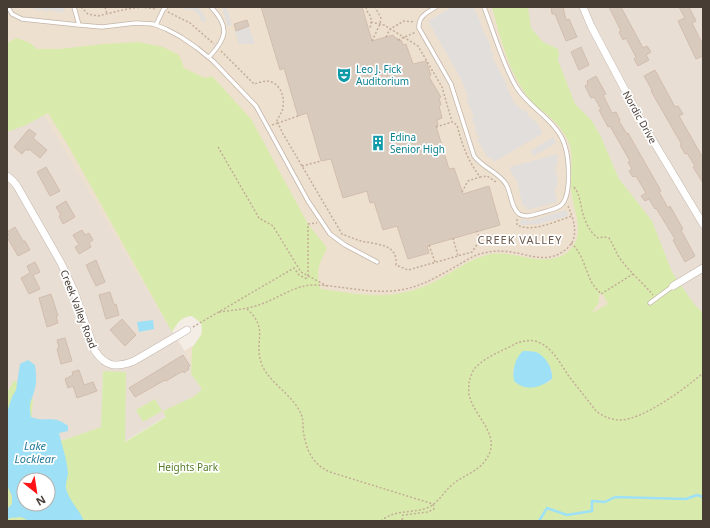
<svg xmlns="http://www.w3.org/2000/svg" width="710" height="528" font-family="'Noto Sans',sans-serif">
	<style>
		.residential { fill: #e8ded4 }
		.education { fill: #eee0cf }
		.green { fill: #d9ebac; fill-rule: evenodd }
		.parking { fill: #e2dedb }
		.water { fill: #9ee0f5; fill-rule: evenodd }
		.lines { fill: none; stroke-linecap: round; stroke-linejoin: round }
		.stream { stroke: #9ee0f5; stroke-width: 2.5 }
		.building { fill: #d9cabe; stroke: #d2bdad }
		.lane-casing { stroke: #c3b6ab; stroke-width: 5 }
		.street-casing { stroke: #c3b6ab; stroke-width: 8 }
		.path { stroke: #c3ad98; stroke-width: 1.5; stroke-dasharray: 2 2; stroke-linecap: butt }
		.lane { stroke: #fff; stroke-width: 3.5 }
		.street { stroke: #fff; stroke-width: 7 }
		.labels { text-anchor: middle; dominant-baseline: central; stroke-width: 3.5; stroke-linejoin: round; paint-order: stroke }
		.culture-label { font-size: 10px; fill: #0d838f; stroke: #fff; text-anchor: start }
		.street-label { font-size: 10px; fill: #473d35; stroke: #fff }
		.park-label { font-size: 10px; fill: #547d24; stroke: #fff }
		.neighbourhood-label { font-size: 11px; letter-spacing: 1px; fill: #6b594b; stroke: #fff }
		.water-label { font-size: 11px; font-style: italic; fill: #237a98; stroke: #fff }
	</style>
	<rect width="100%" height="100%" fill="#f4ede6"/>
	<path class="residential" d="M507,7h196v333z
		M7,51l201,340 -84,51 -21,-71 -1,56 -74,25 -21,-58z"/>
	<path class="education" d="M7,7h500l196,333v181h-419l-100,-170 29,-17 -17,-29 -30,17 -159,-270z"/>
	<path class="green" d="M492,7h36l3,21 12,14 15,7 1,6 -1,5 17,44 17,17 9,16 18,42 33,42 20,51 22,32 9,9v208h-696v-128l7,-13 19,19 -4,53 72,-25 2,-56 23,1 -1,70 41,-25 -3,-6 32,-15 7,-7 -11,-15 1,-26 9,-13 1,-5 -1,-7 -9,-7c-12,1 -14,7 -20,16l-103,-185 -21,-34 -22,12 -19,7v-89l9,-5 14,5 7,6h22l44,-5 36,-2 24,5 16,8 5,13 21,10 7,-2 39,43 57,105 19,24c-8,16 -12,24 -6,41 44,6 73,13 115,-8 17,-9 33,-22 51,-26 25,-7 50,12 74,1 8,-3 13,-10 16,-18 4,-16 -5,-33 -6,-50 -1,-13 3,-33 -2,-45 -5,-12 -14,-22 -24,-30 -5,-4 -10,-7 -14,-12 -22,-27 -30,-61 -39,-94zM602,293l6,11 -16,9 7,-11v-7zM541,355l11,16v8l-4,4 -35,-7v-7l4,-8zM24,480h24v24h-24z
		M155,399l7,12 -19,11 -7,-12z"/>
	<path class="parking" d="M29,7h35l1,4 -5,2 -10,-3 -5,2 -2,-3 -5,2z
		M184,7h13l2,1 6,8 1,6 -5,-1 -1,-5 -7,-6h-8z
		M222,7h5l5,18 -5,1z
		M452,7h22l6,14 3,10 6,10 2,10 3,5 -2,1 13,24 3,9 5,11 10,10 3,-1 3,6 8,7 6,10 -49,29 -4,-5 -2,1 -11,-18 3,-2 -4,-5 -1,-9 -4,-5 3,-2 -8,-19 2,-1 -6,-16 -34,-60z
		M249,26l6,18h-16l-4,-13z
		M553,137l3,6 -22,13 -4,-5z
		M557,154l1,6 -3,10 3,11 -3,11 2,10 -30,8 -1,-4 -3,1 -6,-26 -6,-9 -1,-5z
		M566,210l2,6 -30,8 -18,1 1,-6 9,2z"/>
	<path class="water" d="M153,320l1,9 -15,3 -2,-10z
		M523,351c5,0 9,0 13,1 10,4 17,17 16,27 -12,9 -26,13 -38,2 -2,-11 1,-23 9,-30z
		M28,360l7,5c1,8 2,16 0,23 -3,14 -7,13 -4,29 15,6 23,-3 37,9v5l-9,2c3,13 8,26 9,40 0,5 -3,10 -2,15 3,13 13,21 18,33h-55l-8,-4 -11,1 -3,2v-11l5,-5v-8l-5,-11v-73l5,-15 4,-7 4,-26zM24,480h24v24h-24z"/>
	<g class="lines">
		<path class="stream" d="M539,521l8,-13 20,7 25,-4v-10l13,1 10,-5 71,2 11,-4 6,2"/>
	</g>
	<path class="building" d="M261,7h101l10,34 21,-6 2,3h2l1,3 3,-1 2,5 3,-1 7,20 13,-3 5,14 -2,2 12,20 -2,1 2,7 -2,1 3,12 -5,2 1,5 -2,1 13,43 5,-1 9,26 26,-8 11,39 -73,21 2,7 -21,6 -11,-33 -14,4 -9,-28 -4,1 -3,-12 -24,7 -12,-39 -10,2 -14,-48 -9,3 -14,-48 -4,2z
		M551,7h12l3,13 3,-1 8,18 -11,4 -11,-27h-3z
		M609,7h12l22,41 4,-2 4,6 -5,3 3,5 -11,6 -4,-7 2,-2 -10,-19 -3,2 -4,-8 2,-1z
		M679,7h10l7,14 -4,2 11,22v11l-7,3 -18,-38 7,-3z
		M247,20l2,6 -13,5 -2,-7z
		M581,47l8,18 -10,5 -8,-18z
		M655,70l20,37 3,-1 5,8 -4,2 24,42v25l-10,-16 2,-1 -8,-13 -2,1 -5,-9h2l-31,-54 1,-1 -8,-14z
		M596,76l10,18 -3,1 9,18 4,-1 4,8 -1,1 8,13 1,-1 33,58 -2,1 9,16 2,-2 13,23 -2,1 14,26 -10,6 -12,-22 2,-1 -19,-31 -1,1 -6,-10 -4,2 -4,-5 5,-3 -10,-17 -3,1 -4,-6 3,-2 -4,-7 2,-1 -20,-35 -2,1 -9,-17 2,-1 -7,-12 -3,1 -6,-12 3,-2 -1,-3z
		M29,129l7,5 -3,4 14,12 -7,8 -11,-9 -1,2 -2,-2 -4,5 -8,-7z
		M46,167l14,24 -10,5 -13,-24z
		M66,201l9,16 -12,7 -4,-8 2,-1 -5,-8z
		M15,227l8,14h2l5,9 -12,6 -10,-17 2,-1 -3,-5v-1z
		M82,230l3,5 4,-2 4,7 -4,3 2,4 -12,7 -4,-7 4,-2 -6,-10z
		M96,260l9,22 -9,4 -10,-21z
		M35,262l5,10 -7,3 7,14 -11,5 -8,-16 9,-5 -3,-7z
		M110,292l4,13 2,-1 3,11 -13,4 -7,-24z
		M51,294l7,22h-2l2,7 -11,4 -8,-29z
		M122,319l14,16 -11,11 -15,-16z
		M65,338l7,23 -11,3 -4,-15 2,-1 -2,-8z
		M183,355l7,11 -2,1 1,2 -5,4 -1,-2 -17,10 -1,-1 -30,17 -6,-9z
		M79,370l5,15 9,-3 4,9 -20,7 -4,-12 -5,2 -3,-9 8,-4 -1,-3z"/>
	<g class="lines">
		<g class="lane-casing">
			<path id="lane" d="M8,7l4,7 10,5 57,6
				M74,7l5,18 23,2 34,-4 17,1 13,5 15,8 16,11 16,13 43,45 52,95 22,33 15,11 32,17
				M436,7c-8,5 -18,9 -17,21l32,56 23,72c9,12 24,16 32,28 5,8 5,24 13,30 7,4 14,1 21,-1 6,-2 14,-3 20,-7 12,-8 9,-47 5,-60 -7,-25 -35,-37 -48,-58 -14,-22 -23,-56 -33,-81
				M156,25l7,-15 3,-3
				M209,57c18,-19 21,-30 2,-50
				M650,303l23,-17"/>
		</g>
		<g class="street-casing">
			<path id="street" d="M583,7l8,19 52,98 60,100
				M7,176l6,5 4,5 44,77 13,28 21,60c11,16 21,17 39,10l53,-31
				M673,286l30,-18"/>
		</g>
		<path class="path" d="M81,7l7,7 10,2 29,-7 15,-2 15,2
			M105,7l2,7
			M366,7l1,4 4,6v8l-2,4
			M168,12l22,11 24,21
			M371,22l13,3 34,21 24,41 10,35 5,3c5,20 11,36 23,52l7,-1 9,6
			M386,37l4,-8 14,-8 11,1
			M398,40l18,-8
			M372,41l8,-17 1,-6 -6,-11
			M221,51l33,33c4,-1 9,-3 13,-3 12,1 18,14 16,25 0,6 -4,9 -6,15l1,2 -6,2
			M298,116l-20,7 4,9 60,102c8,3 16,7 25,8 13,3 31,3 29,23l12,5 64,-18 8,-12 -3,-9
			M436,127l16,-5
			M218,147l41,71 14,8 28,46 26,14
			M302,166l19,-5
			M574,187c5,7 5,10 7,18 2,12 7,26 17,33l6,-1 5,1c5,8 7,15 12,22 10,13 22,23 32,35
			M462,192l6,-11 12,-4
			M517,219v6c15,8 39,-4 55,-9l-4,-10
			M453,238l5,18
			M571,243c11,9 14,26 20,38 2,5 7,9 10,13l32,-20
			M429,245l6,17
			M308,276v-52l9,-1
			M247,309c22,20 7,31 14,53 5,18 29,31 38,48 4,6 4,11 4,18 2,19 8,36 27,44l103,32 1,5 -6,3 -25,3 -1,6
			M219,312c16,-2 31,-3 45,-9 16,-6 30,-17 48,-18 31,0 62,11 93,4 20,-4 37,-15 55,-25 7,-4 16,-10 24,-11 11,-3 22,-2 33,0 14,3 28,8 42,1 17,-9 18,-21 13,-38
			M193,327l101,-59 5,7 8,4v-2
			M381,521c13,-11 27,-8 43,-12 14,-4 19,-17 29,-25 11,-9 24,-12 32,-23 18,-24 -8,-41 -15,-63 -2,-4 -1,-10 -1,-15 1,-5 3,-12 7,-16 11,-11 26,-16 39,-23 7,-3 16,-5 23,-2 15,6 22,21 30,33 9,12 19,24 28,36 8,6 16,9 25,9 23,-1 65,-32 82,-47"/>
		<use href="#lane" class="lane"/>
		<use href="#street" class="street"/>
	</g>
	<defs>
		<g id="theatre-bare" transform="scale(1.2)"><path d="M-5-5.5Q0-4 5-5.5V0Q5 5 0 6Q-5 5-5 0ZM-3.3-2.5H-1v1.5H-3.3ZM1-2.5H3.3v1.5H1ZM-2.8 1Q0 5.5 2.8 1Z" fill="#0f9aa8" stroke="#fff" stroke-width="2.5" paint-order="stroke"/></g>
		<g id="building-bare" transform="scale(1.2)"><path d="M-4-6H4V6H1V3H-1V6H-4ZM-2.5-4.3h1.7v1.8h-1.7ZM.8-4.3h1.7v1.8H.8ZM-2.5-1h1.7V.8h-1.7ZM.8-1h1.7V.8H.8Z" fill="#0f9aa8" stroke="#fff" stroke-width="2.5" paint-order="stroke"/></g>
	</defs>
	<g fill-rule="evenodd">
		<use href="#theatre-bare" x="344" y="75"/>
		<use href="#building-bare" x="378" y="143"/>
	</g>
	<g class="labels">
		<g class="culture-label">
			<text x="356" y="69">Leo J. Fick<tspan x="356" dy="12">Auditorium</tspan></text>
			<text x="390" y="137">Edina<tspan x="390" dy="12">Senior High</tspan></text>
		</g>
		<g class="street-label">
			<text transform="translate(640 117) rotate(61)">Nordic Drive</text>
			<text transform="translate(79 309) rotate(69)">Creek Valley Road</text>
		</g>
		<g class="park-label">
			<text x="188" y="467">Heights Park</text>
		</g>
		<g class="neighbourhood-label">
			<text x="520" y="239">CREEK VALLEY</text>
		</g>
		<g class="water-label">
			<text x="35" y="445">Lake<tspan x="35" dy="13">Locklear</tspan></text>
		</g>
	</g>
	<rect width="710" height="528" fill="none" stroke="#473d35" stroke-width="16"/>
	<g transform="translate(36 492) rotate(150)"><circle r="19" fill="#ffffff" stroke="#b5b1ae"/>
	<path d="M0-3L7 15L0 10L-7 15Z" fill="#ff1215"/>
	<text y="-6" font-size="11" font-weight="bold" text-anchor="middle" fill="#473d35">N</text>
	</g>
</svg>
